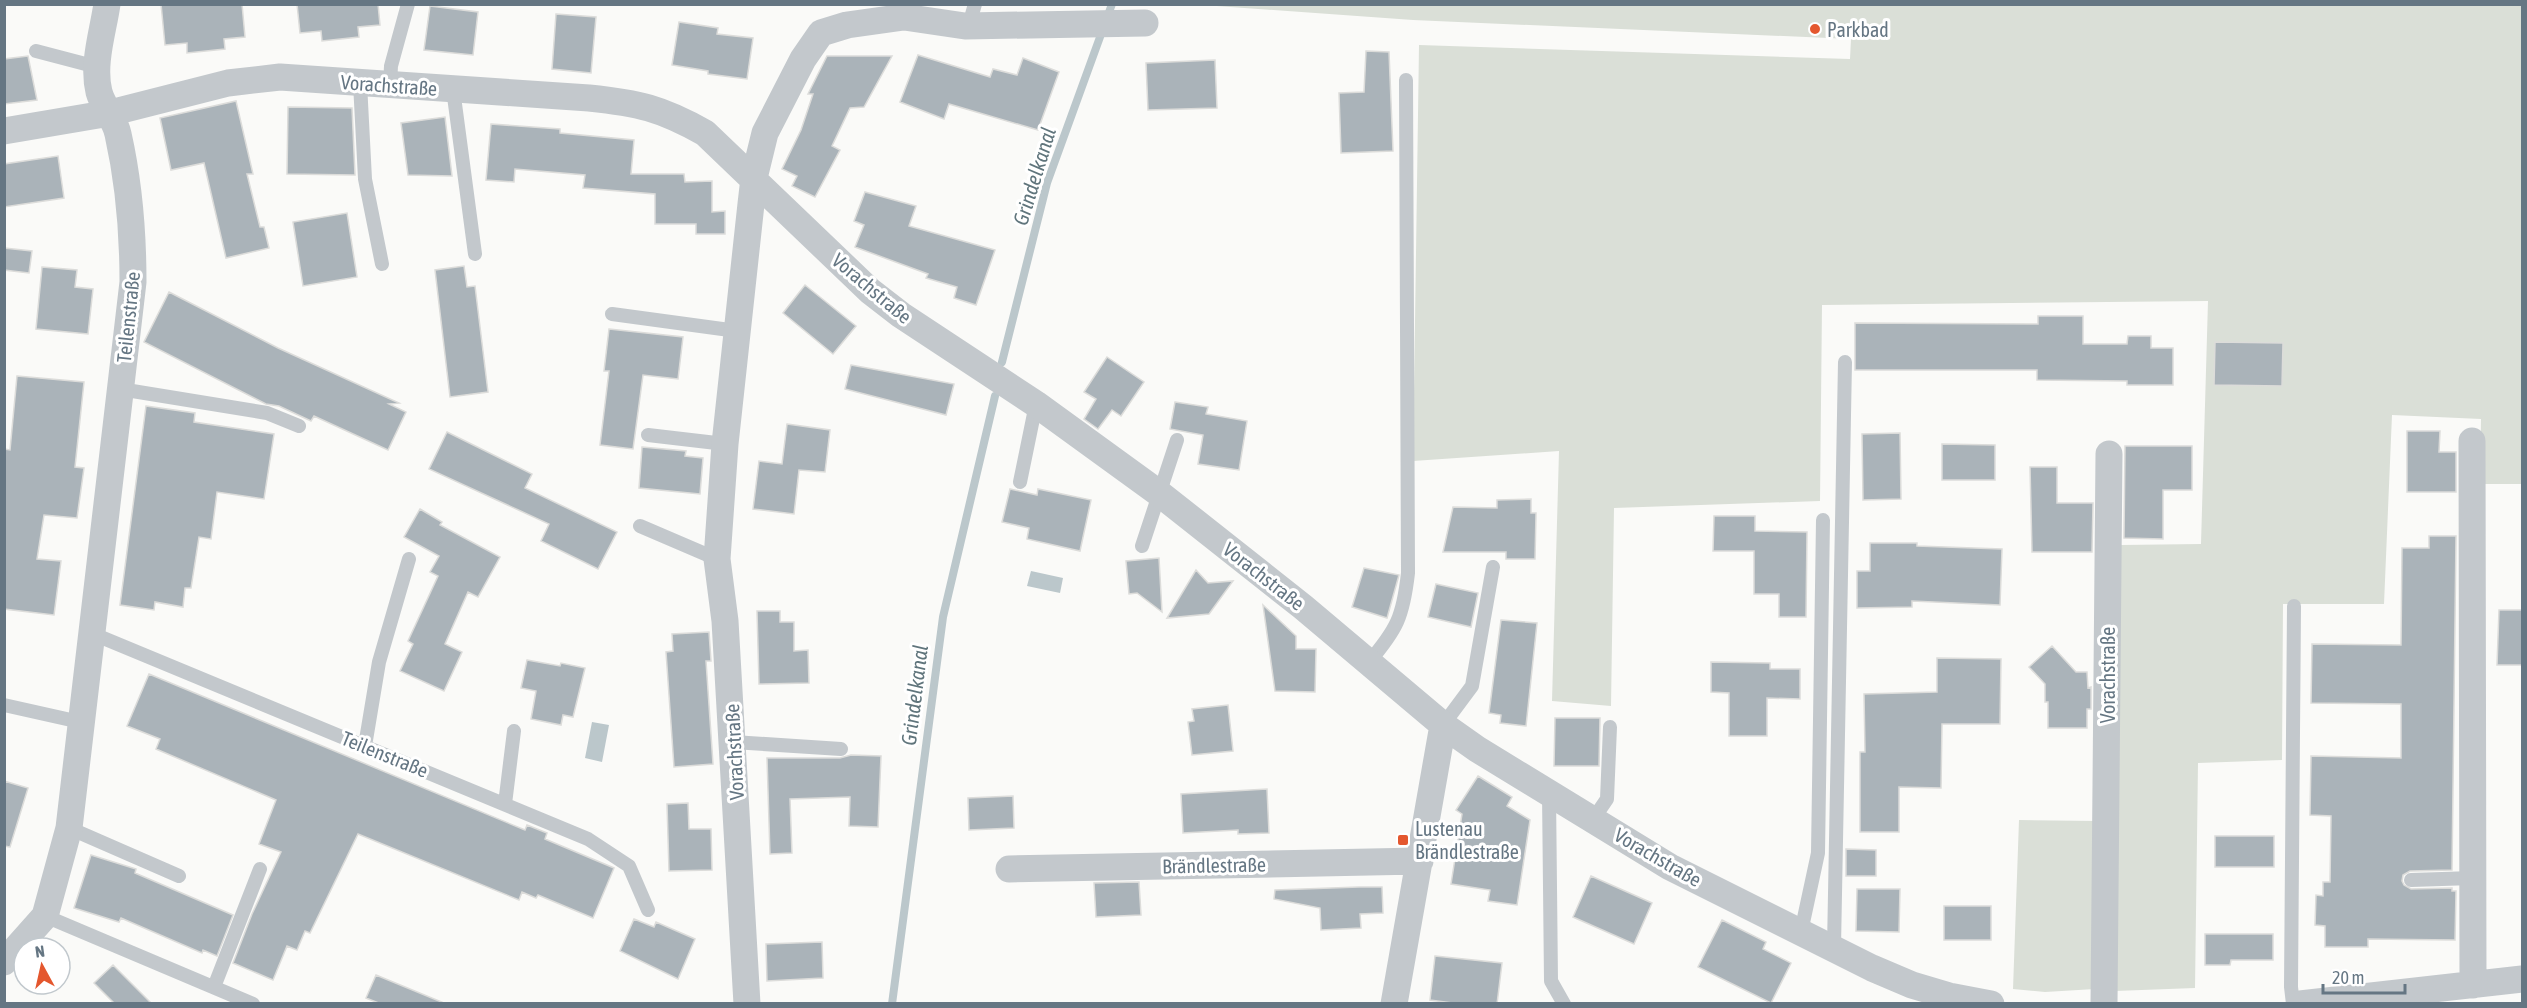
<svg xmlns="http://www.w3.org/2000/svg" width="2527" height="1008" font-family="'Asap Condensed',sans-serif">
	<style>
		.green { fill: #dadfd7 }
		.water { fill: #bbc7cb }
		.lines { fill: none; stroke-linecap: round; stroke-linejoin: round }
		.stream { stroke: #bbc7cb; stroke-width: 8 }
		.building { fill: #aab3b9; stroke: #dcdcda; stroke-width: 1.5 }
		.service { stroke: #c3c8cc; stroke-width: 14 }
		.minor { stroke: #c3c8cc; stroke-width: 27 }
		.poi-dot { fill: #e4572e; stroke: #fff; stroke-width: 2 }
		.labels { text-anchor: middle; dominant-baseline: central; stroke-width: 6; stroke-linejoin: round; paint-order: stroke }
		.poi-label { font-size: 20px; fill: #657683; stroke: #fff; text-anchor: start }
		.street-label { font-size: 20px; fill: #657683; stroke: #fff }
		.water-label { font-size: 21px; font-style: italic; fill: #60757c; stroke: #fff }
	</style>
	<rect width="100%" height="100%" fill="#fafaf8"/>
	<path class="green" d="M1203,5h1319v479h-42l1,-65 -89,-4 -8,189h-101l-1,156 -84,3 -3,225 -80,3 6,-446 80,-1 7,-243 -386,4 -2,196 -206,7 -3,198 -59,-5 7,-250 -146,10 6,-416 431,14 1,-20 -438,-19z
		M2019,820l77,1 -1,168 -50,3 -32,-3z"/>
	<path class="water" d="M1031,571l32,7 -3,15 -33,-7z
		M592,722l17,3 -7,37 -17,-4z"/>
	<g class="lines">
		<path class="stream" d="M1002,362l45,-179 65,-179
			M892,1004l51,-387 52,-221"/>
	</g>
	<path class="building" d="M161,4h81l3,33 -21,2 1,10 -38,4v-10l-22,2z
		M297,4h81l2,21 -22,2 1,10 -37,4 -1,-10 -21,2z
		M430,6l48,6 -5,43 -49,-5z
		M556,14l40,3 -5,56 -39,-4z
		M679,22l39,6 -1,6 36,4 -6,41 -39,-5v-3l-36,-6z
		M1366,51l23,1 4,99 -52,2 -2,-60 25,-1z
		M918,55l72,22 3,-8 24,6 6,-17 36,14 -21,58 -89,-26 -5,15 -44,-17z
		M28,56l9,44 -33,4v-45z
		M827,56h65l-28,51 -14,1 -18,38 8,4 -25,47 -23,-11 5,-10 -15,-7 19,-39 12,-36h-5z
		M1215,60l2,48 -69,2 -2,-47z
		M236,101l17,73h-6l13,53h4l5,21 -43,10 -22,-95 -33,7 -11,-52z
		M288,107l64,1 3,67 -68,-1z
		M445,117l7,59 -44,-1 -7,-52z
		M491,124l69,5v4l74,7 -3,34h53l1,8 27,-1v31l13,-1v23h-29v-10h-41v-30l-72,-6 2,-13 -70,-6 -1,13 -28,-2z
		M58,156l6,42 -60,9v-43z
		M865,192l51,14 -7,20 86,24 -19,55 -22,-7 3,-11 -31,-9 2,-4 -73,-27 9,-22 -10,-4z
		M347,213l10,64 -54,9 -10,-64z
		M4,248l28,3 -3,22 -25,-3z
		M464,266l3,21 8,-1 13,106 -38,5 -15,-127z
		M42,267l35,3 -2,17 18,2 -5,45 -52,-5z
		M805,285l51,41 -23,28 -50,-41z
		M169,292l109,56 121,55 -10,1 17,8 -18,38 -74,-34 -3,5 -32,-15 -13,-2 -122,-62z
		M2038,316h45v28h44l1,-8h23v12h22v37h-46v-4l-90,-1v-10h-182v-47l183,1z
		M609,329l74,8 -5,42 -35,-4 -10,74 -33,-4 9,-74h-5z
		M2215,342l68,1 -1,43 -68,-1z
		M1107,357l37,25 -23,34 -9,-6 -14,19 -14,-10 12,-20 -12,-7z
		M851,365l103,19 -8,31 -101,-26z
		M17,376l67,6 -9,85 9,1 -7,50 -33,-3 -7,44 24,2 -7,54 -50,-6v-160l6,1z
		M1175,402l33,5 -2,7 41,7 -8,49 -41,-6 5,-29 -33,-6z
		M146,406l49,7 -1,9 80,12 -10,65 -47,-7 -6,47 -12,-2 -8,51h-6l-2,19 -28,-5 -1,8 -34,-5z
		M787,424l43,6 -5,42 -26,-2 -5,44 -41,-5 6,-48 23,3z
		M2407,431h33l-1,21h17v40h-49z
		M447,432l85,42 -7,14 92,44 -19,37 -57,-28 8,-17 -120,-55z
		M1900,433l1,66 -38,1 -1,-66z
		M1942,444l53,1v35h-53z
		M2125,446h67v44h-29v49l-39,-1z
		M642,447l44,4 -1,5 18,2 -3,36 -61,-6z
		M2030,467h27v36h36l-1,49h-60z
		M1010,489l27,6 1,-6 53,11 -11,51 -53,-12 2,-11 -27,-6z
		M1531,499v14h5l-1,46h-29v-7h-63l10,-45 44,1v-8z
		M420,509l22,13 -2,3 60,32 -22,40 -10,-5 -23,52 17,8 -18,39 -44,-20 13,-27 -5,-3 30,-65 -8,-4 9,-16 -35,-19z
		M1714,516h41v15l52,1 -1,85h-27v-23h-25v-43h-41z
		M2429,536h27l-4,334 -42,1 -7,4 -1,6 2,4 7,4 41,-1v3h4l-1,49 -87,-1v8h-43v-21l-10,-1 1,-30 7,1v-14h7l1,-66 -21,-1 1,-59 90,2v-54l-90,-1 1,-59 89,1 1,-97h27z
		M1870,543h47v3l85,3 -2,56 -88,-4v6l-55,1v-37h13z
		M1159,558l3,54 -25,-19 -8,1 -3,-33z
		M1364,568l35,7 -12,43 -35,-11z
		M1196,570l12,13 25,-2 -24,33 -42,4z
		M1436,584l42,9 -7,34 -43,-10z
		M1263,605l33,31v13h20l-1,43 -40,-1z
		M2499,610h24v55h-26z
		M757,611h23v11h14v29l14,-1 1,33 -50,1z
		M1501,620l36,3 -11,103 -26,-3 1,-8 -12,-2z
		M709,632l2,29h-5l7,103 -39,3 -8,-115 7,-1 -1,-17z
		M2052,646l24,26h11l1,16 3,-1v22h-4v19h-39v-26h-3v-18l-16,-17z
		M1937,658l64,1 -1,65h-58l-1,64 -42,-1v45h-39v-80h5l-1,-58 73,-2z
		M527,660l33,6 1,-3 24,5 -12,49 -10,-2 -2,10 -30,-6 5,-28 -15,-3z
		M1711,662l59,1v6h30v30l-33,-1v38h-38v-43l-18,-1z
		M149,674l376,156 2,-5 20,8 -2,6 69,29 -21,50 -55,-23 -2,3 -14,-6 -3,8 -161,-66 -48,99 -5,-2 -8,19 -10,-4 -14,34 -40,-17 19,-49 29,-62 -22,-8 17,-44 -120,-51 4,-10 -33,-13z
		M1228,705l5,46 -41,4 -4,-33 6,-1 -2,-12z
		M1555,718h45l-1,48h-45z
		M851,755l30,1 -3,71 -29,-1 1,-29 -60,2 2,54 -22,1 -3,-96h73z
		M1478,776l34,21 -5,9 23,14 -13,85 -29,-4 2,-11 -39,-6 11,-70 -6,-4z
		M4,781l24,7 -18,59 -6,-1z
		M1267,789l2,44 -31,1v-4l-55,3 -2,-39z
		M1013,796l1,32 -45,2 -1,-32z
		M688,803l1,26h22l1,41 -43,1 -2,-67z
		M2215,836h59v31h-59z
		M1846,849l30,1v26h-30z
		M91,855l45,14 -1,4 98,42 -16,41 -14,-6 -1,3 -81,-35 -2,4 -45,-14z
		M1591,876l61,27 -18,41 -61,-27z
		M1139,882l2,33 -45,2 -2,-34z
		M1359,887h23l1,26 -23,1 1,14 -40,2 -1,-22 -46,-9 1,-9z
		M1857,889h43l-1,43 -43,-1z
		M1944,906h47v34h-47z
		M634,919l20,8 2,-5 39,17 -17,40 -58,-28z
		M1722,920l44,22 -3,7 28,14 -20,40 -73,-36z
		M2205,934h68v26h-42l-1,5h-25z
		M822,942l1,36 -56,3 -1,-37z
		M1435,956l67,7 -5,41h-37l-30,-4z
		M113,965l39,39h-37l-21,-21z
		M376,975l68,28v1h-63l-15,-6z"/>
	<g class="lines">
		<path class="service" d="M969,25l6,-21
			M36,51l61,16
			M360,83l5,96 17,85
			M390,85l1,-19 17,-62
			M453,89l22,165
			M612,314l125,17
			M120,389l147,24 32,13
			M648,435l77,9
			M1020,482l16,-78
			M640,526l77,33
			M1142,546l35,-106
			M91,633l497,206 41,27 19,44
			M1369,662c28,-33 34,-45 39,-89l-2,-493
			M4,705l76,17
			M1443,725l29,-39 21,-119
			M733,742l108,7
			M365,746l14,-84 30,-103
			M1549,793l2,188 13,23
			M505,804l9,-73
			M1594,818l13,-19 3,-72
			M69,828l110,48
			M2411,880l62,-2
			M45,916l208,88
			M1801,932l17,-79 5,-333
			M1834,947l11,-585
			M214,987l46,-118
			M2293,1004l-2,-17 3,-381"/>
		<path class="minor" d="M4,131l106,-18 118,-30 52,-6 309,21c49,5 72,10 116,35l165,158 31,24 135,89 124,90 143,113 140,118 34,24 193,118 202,101 40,17 37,11 42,8
			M2472,441l1,544
			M1009,869l411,-8
			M4,962l41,-46 24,-88 64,-546c0,-50 -4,-99 -15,-148 -3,-15 -15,-27 -19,-42 -7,-28 4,-60 8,-88
			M747,1004l-22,-383 -8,-62 8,-115 26,-240 3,-26 11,-45 38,-74 18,-26 26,-8 57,-8 61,9 180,-3
			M1394,1004l49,-279
			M2104,1004l5,-550
			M2300,1004l222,-25"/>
	</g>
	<g class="poi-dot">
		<circle cx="1815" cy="29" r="6"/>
		<rect x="1397" y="834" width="12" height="12" rx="3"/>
	</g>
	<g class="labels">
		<g class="poi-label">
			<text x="1827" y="29">Parkbad</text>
			<text x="1415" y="828">Lustenau<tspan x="1415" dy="23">Brändlestraße</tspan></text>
		</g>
		<g class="street-label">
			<text transform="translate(389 85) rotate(4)">Vorachstraße</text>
			<text transform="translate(872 288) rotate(40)">Vorachstraße</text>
			<text transform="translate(128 317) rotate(-84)">Teilenstraße</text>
			<text transform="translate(1264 576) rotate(38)">Vorachstraße</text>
			<text transform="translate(2107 675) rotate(-90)">Vorachstraße</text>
			<text transform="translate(734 752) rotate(-93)">Vorachstraße</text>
			<text transform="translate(385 754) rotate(22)">Teilenstraße</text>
			<text transform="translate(1658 857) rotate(30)">Vorachstraße</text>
			<text transform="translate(1214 865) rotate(-1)">Brändlestraße</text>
		</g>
		<g class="water-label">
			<text transform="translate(1034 176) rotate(-73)">Grindelkanal</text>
			<text transform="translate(914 695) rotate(-83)">Grindelkanal</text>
		</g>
	</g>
	<rect width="2527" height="1008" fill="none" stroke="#657683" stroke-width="12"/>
	<g transform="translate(42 966) rotate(352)"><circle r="28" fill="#ffffff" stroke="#c1c8cd" stroke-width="1.5"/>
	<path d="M0-4.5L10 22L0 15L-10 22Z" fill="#e4572e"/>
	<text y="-9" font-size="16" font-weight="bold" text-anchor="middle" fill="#657683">N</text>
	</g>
	<path d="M2323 984v9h82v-9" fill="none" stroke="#657683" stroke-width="3"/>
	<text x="2332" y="984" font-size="18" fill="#657683" stroke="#ffffff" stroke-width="4.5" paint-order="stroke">20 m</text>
</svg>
